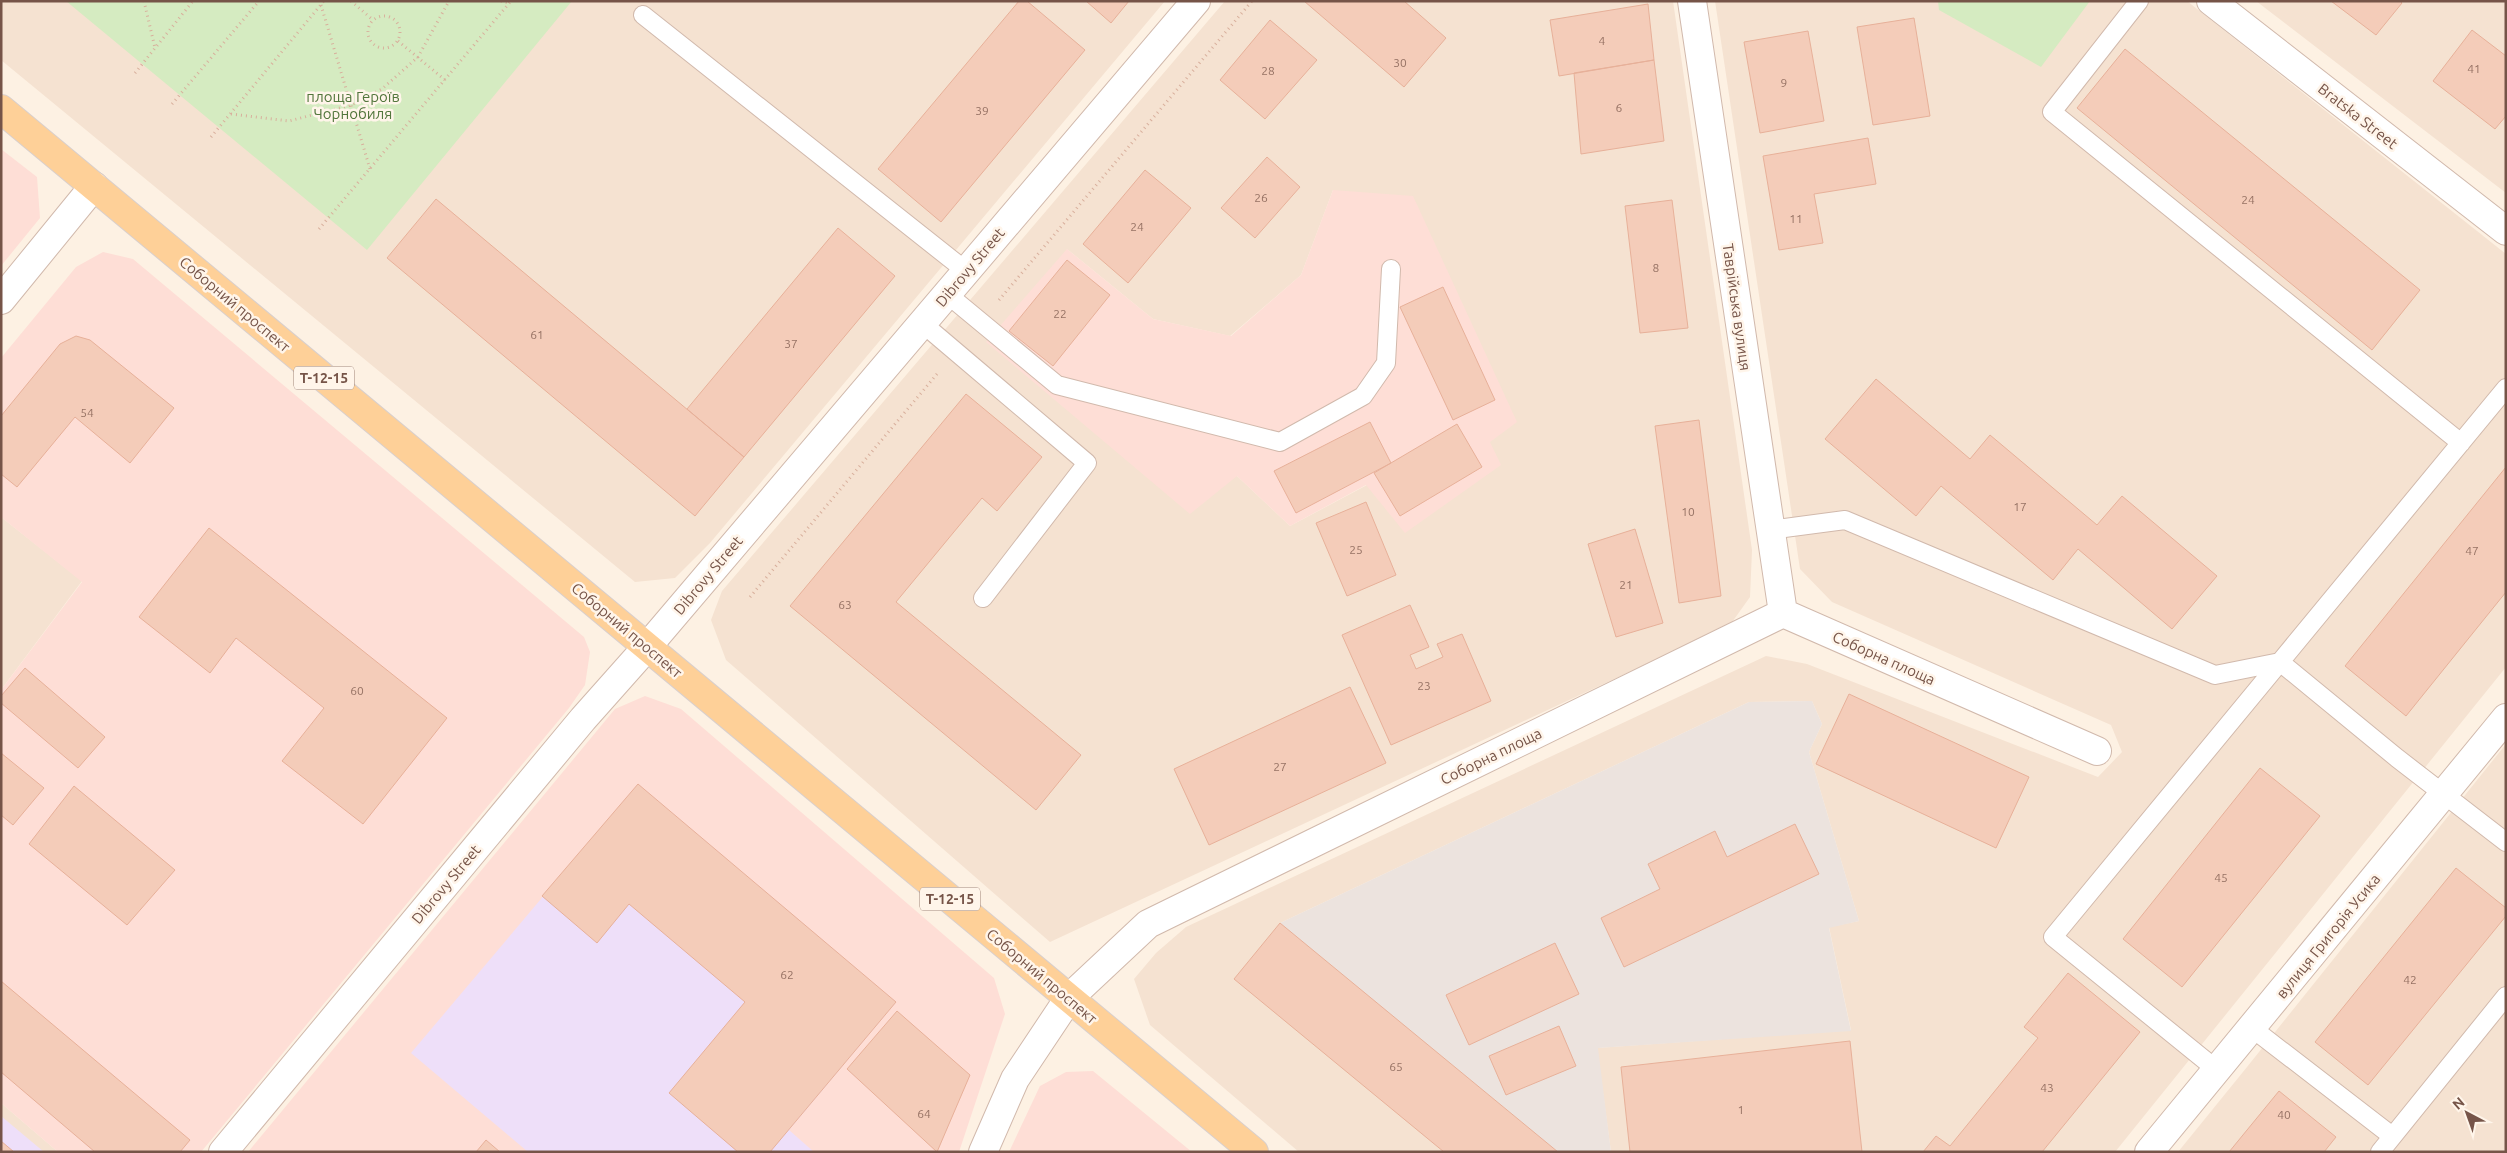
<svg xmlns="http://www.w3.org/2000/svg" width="2507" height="1153" font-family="Ubuntu,sans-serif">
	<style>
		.residential { fill: #f5e2d1; fill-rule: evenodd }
		.commercial { fill: #feded6 }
		.industrial { fill: #ece3de }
		.education { fill: #eedff9 }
		.green { fill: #d5ebc1 }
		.building { fill: #f4ccb9; stroke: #e7b099 }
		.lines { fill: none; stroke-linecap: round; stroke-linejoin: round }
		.service-casing { stroke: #d1b9ac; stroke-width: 20 }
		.minor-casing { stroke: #d1b9ac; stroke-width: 30 }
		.tertiary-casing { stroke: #d1b9ac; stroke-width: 30 }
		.primary-casing { stroke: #d9cfcc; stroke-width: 30 }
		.path { stroke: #d8af9c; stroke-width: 3; stroke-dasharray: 1 4; stroke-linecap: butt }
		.service { stroke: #fff; stroke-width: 18 }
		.minor { stroke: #fff; stroke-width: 28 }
		.tertiary { stroke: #fff; stroke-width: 28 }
		.primary { stroke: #fed098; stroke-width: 28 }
		.labels { text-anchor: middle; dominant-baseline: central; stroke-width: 5; stroke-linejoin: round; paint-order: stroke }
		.number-label { font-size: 12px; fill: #967264 }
		.shield { fill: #fff5ea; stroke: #9f8479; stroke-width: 1 }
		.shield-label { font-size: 14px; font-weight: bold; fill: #765448 }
		.park-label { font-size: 15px; fill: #52763c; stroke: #fff5ea }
		.street-label { font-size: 15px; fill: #765448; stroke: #fff5ea }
	</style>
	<rect width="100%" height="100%" fill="#fdf1e3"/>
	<path class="residential" d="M1,1h1164l-455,542 -35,35 -40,4 -634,-522z
		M1225,1h448l79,549 -2,47 -20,28 -680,317 -324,-282 -15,-40 11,-29zM1333,190l34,295 -77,41 -53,-50 -170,-227 86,70 77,17 71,-61z
		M1715,1h472l319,253v413l-391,485h-504l-14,-104 254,-18 -22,-103 30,-6 -50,-169 13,-28 -10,-23 -63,1 -469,221 278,229h-259l-149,-127 -16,-46 22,-26 30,-26 580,-271 41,8 291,113 24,-25 -11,-27 -279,-123 -32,-33z
		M2256,1h250v192z
		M1,517l81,64 -81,109z
		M2506,744v408h-328l69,-85z
		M1,1103l57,49h-57z"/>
	<path class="commercial" d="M1,149l36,28 3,41 -39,48z
		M1333,190l80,6 104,226 -27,20 11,23 -96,68 -39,-48 -76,41 -53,-50 -47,38 -204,-172 81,-93 86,70 78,17 70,-61z
		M103,252l30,7 451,378 6,15 -5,33 -16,23 -368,444h-143l-57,-49v-413l81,-108 -81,-65v-159l75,-91z
		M645,696l36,13 313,269 11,36 -46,138h-711l367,-443z
		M1093,1071l99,81h-183l31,-66 26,-14z"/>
	<path class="industrial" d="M1812,701l10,23 -13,28 50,169 -30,7 22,103 -253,17 13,104h-53l-278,-229 469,-221z"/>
	<path class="education" d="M638,784l258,218 -107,128 25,22h-286l-117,-99z
		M1,1116l43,36h-43z"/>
	<path class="green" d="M66,1h506l-205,249z
		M1938,1h152l-49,66 -102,-57z"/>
	<path class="building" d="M1019,1h8l58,49 -144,172 -63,-53z
		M1086,1h43l-18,22z
		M1304,1h100l42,37 -42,49z
		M2331,1h69l2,2 -26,32z
		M1648,4l6,56 -95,16 -9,-56z
		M1914,18l16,98 -57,9 -16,-98z
		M1270,20l47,40 -52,59 -45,-39z
		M2472,30l34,26v60l-11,13 -62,-48z
		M1808,31l16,90 -64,12 -16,-91z
		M2125,49l295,241 -48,60 -295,-242z
		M1654,60l10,81 -83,13 -7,-81z
		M1868,138l8,46 -62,10 9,49 -44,7 -16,-94z
		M1267,157l33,30 -45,51 -34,-30z
		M1145,170l46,38 -63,75 -45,-39z
		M436,199l308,258 -49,59 -308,-258z
		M1672,200l16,128 -48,5 -15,-127z
		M838,228l57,48 -151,181 -57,-48z
		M1067,260l43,35 -57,71 -44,-35z
		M1443,287l52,113 -42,20 -53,-113z
		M76,336l14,4 84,68 -44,55 -55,-46 -58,70 -16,-13v-58l59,-72z
		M1876,379l94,80 20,-24 107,90 25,-29 95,80 -45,53 -94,-80 -25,31 -112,-94 -25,30 -91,-77z
		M966,394l76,63 -45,54 -15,-13 -86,104 185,153 -45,55 -246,-204z
		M1699,420l22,176 -42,7 -24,-177z
		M1370,422l21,41 -95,50 -22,-42z
		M1457,424l25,43 -82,49 -26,-43z
		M2506,467v125l-100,124 -61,-50z
		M1366,502l30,73 -49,21 -31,-73z
		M209,528l238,190 -84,106 -81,-63 42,-53 -88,-70 -26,35 -71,-56z
		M1635,529l28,94 -47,14 -28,-93z
		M1410,605l19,42 -19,8 6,14 27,-12 -6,-13 25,-10 29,67 -100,44 -49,-110z
		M25,668l80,69 -27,31 -77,-65v-7z
		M1350,687l36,76 -177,82 -35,-76z
		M1849,694l180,83 -33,71 -180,-84z
		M1,753l43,35 -31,37 -12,-10z
		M2260,768l60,48 -138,171 -59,-48z
		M638,784l258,218 -126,150h-32l-69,-59 76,-91 -116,-98 -32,39 -55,-47z
		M74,786l101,84 -48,55 -98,-81z
		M1795,824l24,50 -195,93 -23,-49 59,-29 -12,-25 67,-33 12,26z
		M2456,868l50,40v8l-138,169 -53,-43z
		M1280,923l278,229h-114l-210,-173z
		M1555,943l24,51 -110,51 -23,-50z
		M2068,973l72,59 -98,120h-119l13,-16 14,10 88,-108 -14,-11z
		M1,981l189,159 -10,12h-85l-94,-80z
		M897,1011l73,64 -33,77 -90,-83z
		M1559,1026l17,40 -70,29 -17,-39z
		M1850,1041l12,111h-232l-9,-85z
		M2279,1091l57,46 -12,15h-95z
		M486,1140l14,12h-24z
		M1,1141l13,11h-13z"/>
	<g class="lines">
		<g class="service-casing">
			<path id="service" d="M2139,1l-87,111 409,331
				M643,15l323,256
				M947,294l110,91 223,57 83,-46 23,-33 5,-94
				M922,323l165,140 -104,135
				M1770,530l75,-10 370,155 65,-13 226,-274
				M2252,1028l140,108
				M2217,1070l-164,-133 227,-275 117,96 109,84
				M2380,1152l126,-156"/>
		</g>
		<g class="minor-casing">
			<path id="minor" d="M1692,1l91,612
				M1,300l93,-114
				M983,1152l32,-73 54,-81 79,-74 635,-311 314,138"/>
		</g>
		<g class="tertiary-casing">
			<path id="tertiary" d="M2211,1l295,230
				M223,1152l360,-433 64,-72 549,-646
				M2149,1152l357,-434"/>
		</g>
		<g class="primary-casing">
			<path id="primary" d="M1,109l1253,1043"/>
		</g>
		<path class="path" d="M144,1l11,47
			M351,1l22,19
			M501,1l8,2
			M321,5l49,164
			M368 32a16 16 0 1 1 32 0a16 16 0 1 1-32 0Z
			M398,41l47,39
			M135,73l58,-72
			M172,104l87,-103
			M231,114l58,7 62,-16 31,-16 36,-32 31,-56
			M211,137l113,-136
			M319,229l192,-228
			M999,300l253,-299
			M750,597l187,-223"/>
		<use href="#service" class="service"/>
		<use href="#minor" class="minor"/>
		<use href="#tertiary" class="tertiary"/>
		<use href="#primary" class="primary"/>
	</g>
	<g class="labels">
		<g class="number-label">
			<text x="1602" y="40">4</text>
			<text x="1400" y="62">30</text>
			<text x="2474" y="68">41</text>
			<text x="1268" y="70">28</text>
			<text x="1784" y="82">9</text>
			<text x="1619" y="107">6</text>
			<text x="982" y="110">39</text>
			<text x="1261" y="197">26</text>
			<text x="2248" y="199">24</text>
			<text x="1796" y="218">11</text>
			<text x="1137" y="226">24</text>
			<text x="1656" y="267">8</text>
			<text x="1060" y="313">22</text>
			<text x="537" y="334">61</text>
			<text x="791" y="343">37</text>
			<text x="87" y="412">54</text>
			<text x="2020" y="506">17</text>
			<text x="1688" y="511">10</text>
			<text x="1356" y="549">25</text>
			<text x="2472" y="550">47</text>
			<text x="1626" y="584">21</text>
			<text x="845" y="604">63</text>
			<text x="1424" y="685">23</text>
			<text x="357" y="690">60</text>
			<text x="1280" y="766">27</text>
			<text x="2221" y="877">45</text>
			<text x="787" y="974">62</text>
			<text x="2410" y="979">42</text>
			<text x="1396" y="1066">65</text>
			<text x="2047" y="1087">43</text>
			<text x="1741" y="1109">1</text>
			<text x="924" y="1113">64</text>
			<text x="2284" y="1114">40</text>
		</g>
		<g class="shield">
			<rect x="294" y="366.5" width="60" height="23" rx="4"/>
			<rect x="920" y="887.5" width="60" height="23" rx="4"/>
		</g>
		<g class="shield-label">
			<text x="324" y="378">Т-12-15</text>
			<text x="950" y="899">Т-12-15</text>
		</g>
		<g class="park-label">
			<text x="353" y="96">площа Героїв<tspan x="353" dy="17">Чорнобиля</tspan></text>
		</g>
		<g class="street-label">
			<text transform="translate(2358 116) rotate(38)">Bratska Street</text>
			<text transform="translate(970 267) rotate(-50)">Dibrovy Street</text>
			<text transform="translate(235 304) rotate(40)">Соборний проспект</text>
			<text transform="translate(1737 307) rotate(82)">Таврійська вулиця</text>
			<text transform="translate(708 575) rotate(-50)">Dibrovy Street</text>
			<text transform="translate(627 630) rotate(40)">Соборний проспект</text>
			<text transform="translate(1884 658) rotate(24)">Соборна площа</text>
			<text transform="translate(1491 756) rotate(-26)">Соборна площа</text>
			<text transform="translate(446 884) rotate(-50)">Dibrovy Street</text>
			<text transform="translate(2328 936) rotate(-51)">вулиця Григорія Усика</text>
			<text transform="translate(1042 976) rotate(40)">Соборний проспект</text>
		</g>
	</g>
	<rect width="2507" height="1153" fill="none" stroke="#765448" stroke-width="5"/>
	<g transform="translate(2467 1113) rotate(319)" stroke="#fff5ea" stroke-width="4" paint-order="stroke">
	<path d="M0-4L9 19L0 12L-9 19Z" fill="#765448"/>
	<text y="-8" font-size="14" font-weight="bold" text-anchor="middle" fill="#765448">N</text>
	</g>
</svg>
